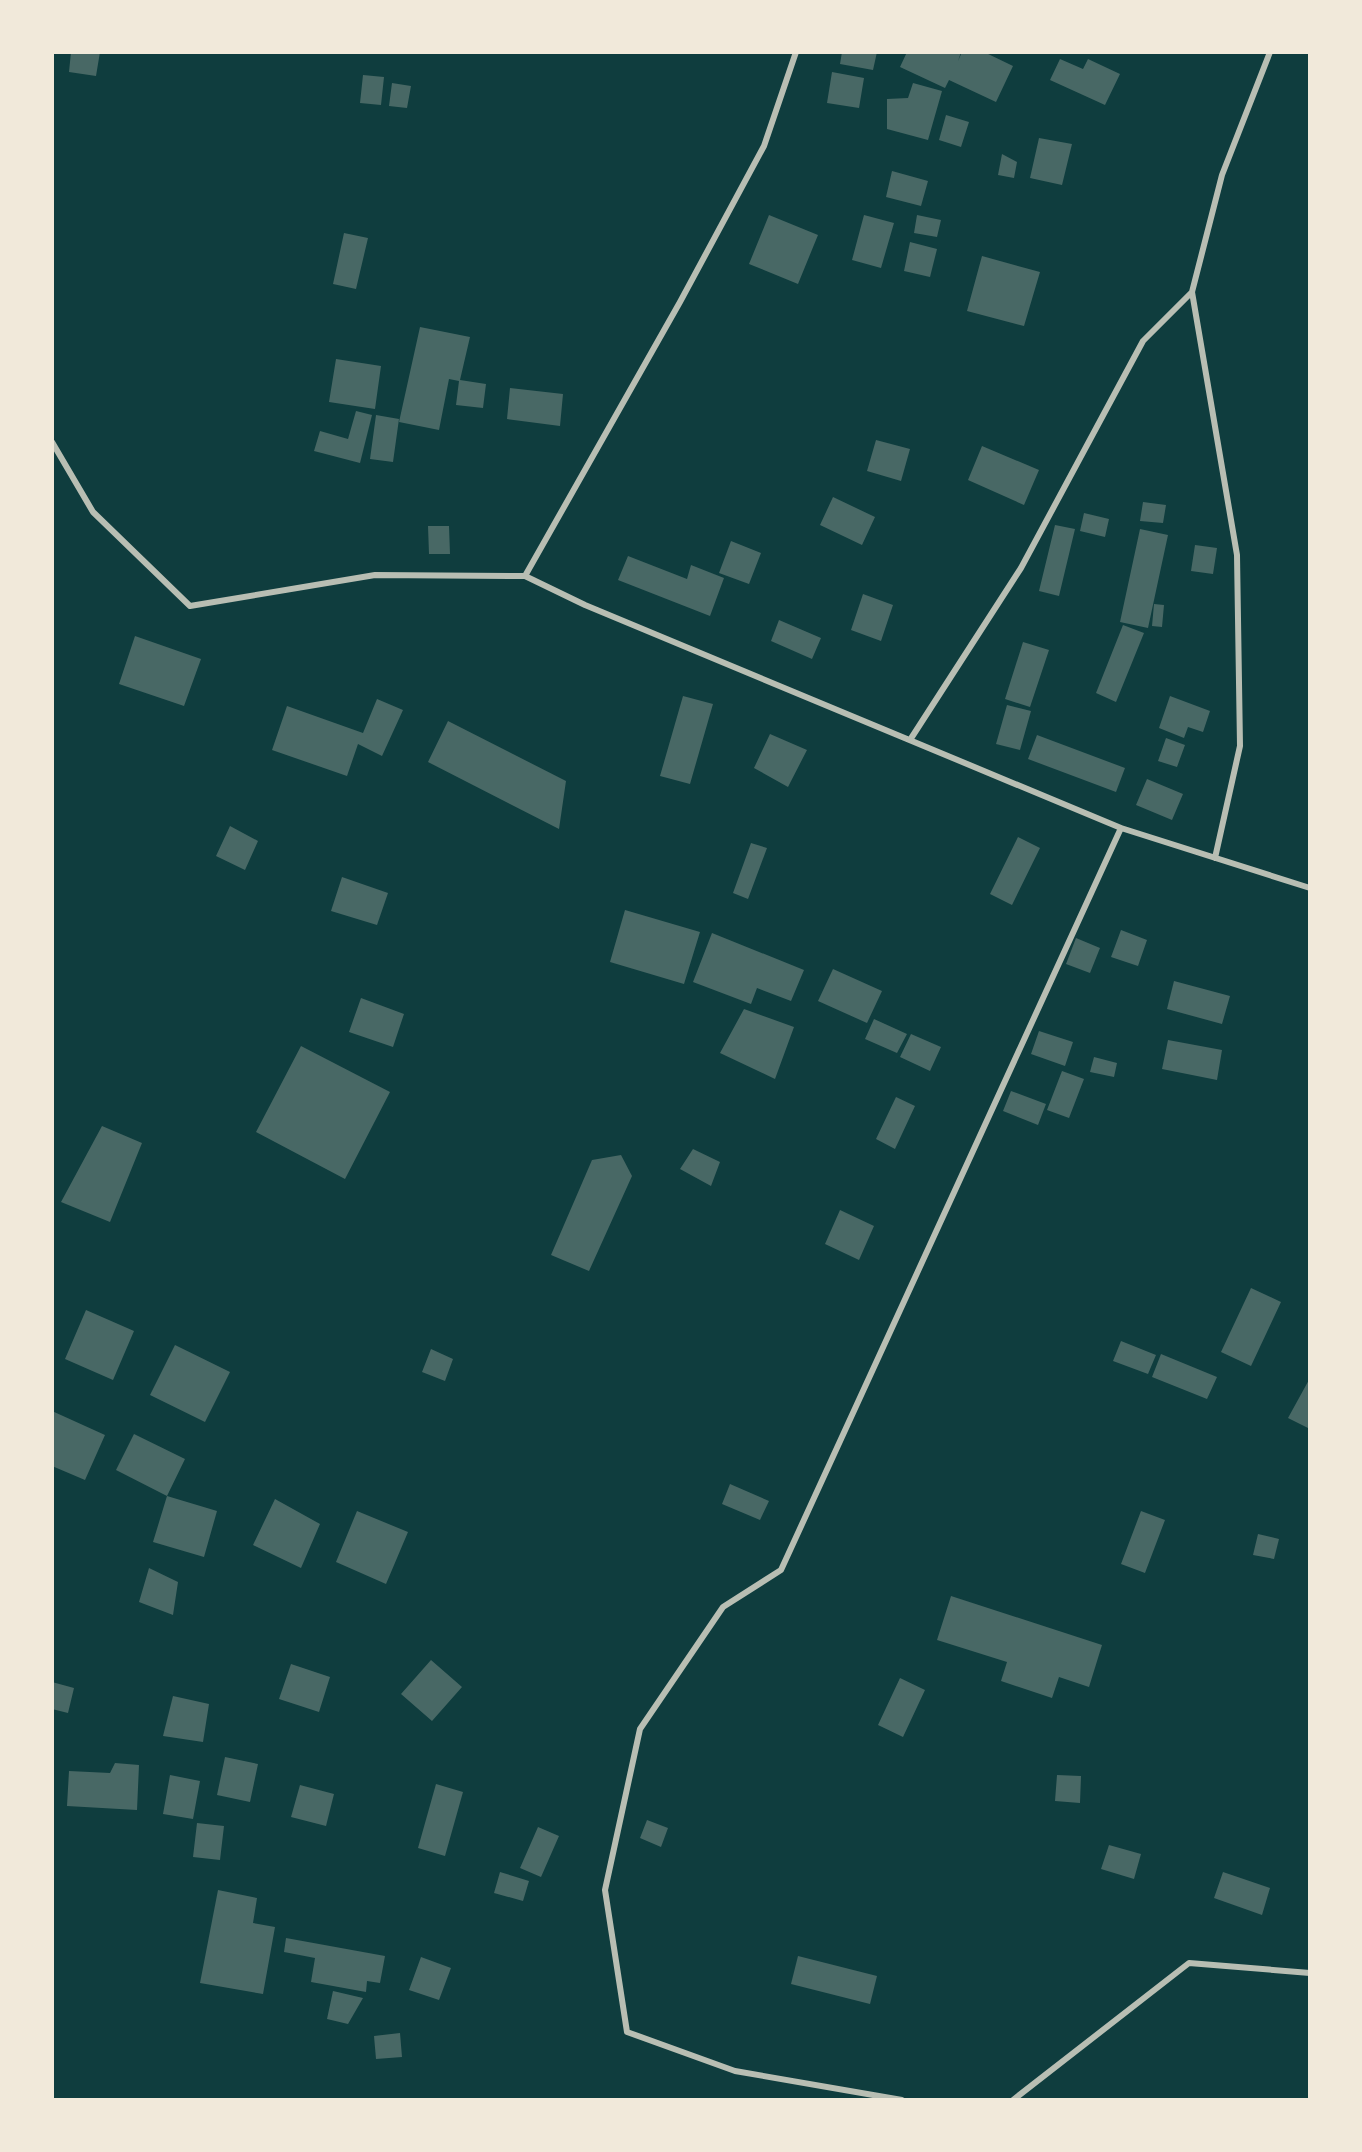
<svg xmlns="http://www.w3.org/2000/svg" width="1362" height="2152" font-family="'Libre Baskerville',serif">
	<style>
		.building { fill: #486865 }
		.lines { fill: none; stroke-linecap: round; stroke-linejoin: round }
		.minor { stroke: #b8beb3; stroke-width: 6 }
	</style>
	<rect width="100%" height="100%" fill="#0f3d3e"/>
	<path class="building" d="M71,52h29l-4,24 -27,-4z
		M842,52h35l-4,18 -33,-6z
		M907,52h54l-3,9 4,-9h22l29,14 -17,36 -47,-22 -4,8 -45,-21z
		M1060,59l23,10 5,-10 32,15 -15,31 -55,-25z
		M832,72l32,6 -5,30 -32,-5z
		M363,75l21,2 -3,28 -21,-2z
		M392,83l19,3 -4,22 -18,-2z
		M913,83l29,8 -14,49 -41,-11v-30l21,-1z
		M946,115l23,7 -8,25 -22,-7z
		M1039,138l33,6 -10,41 -32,-7z
		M1002,154l15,8 -3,16 -16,-3z
		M892,171l36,10 -7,25 -35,-9z
		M769,215l49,20 -20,49 -49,-20z
		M864,215l30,8 -13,45 -29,-8z
		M917,215l24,5 -4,17 -23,-4z
		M344,233l24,5 -12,51 -23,-5z
		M910,242l27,7 -7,28 -26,-6z
		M982,256l58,16 -16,54 -57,-15z
		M420,327l50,10 -10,43 26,4 -3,24 -27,-3 3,-24 -10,-2 -10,51 -40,-8z
		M336,359l45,7 -6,43 -46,-7z
		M510,388l53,6 -3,32 -53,-7z
		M356,411l16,4 -12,48 -46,-12 6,-20 28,8z
		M376,415l23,4 -6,43 -23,-3z
		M876,440l34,9 -9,32 -34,-10z
		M982,446l57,24 -15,35 -56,-25z
		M833,497l42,20 -13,28 -42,-20z
		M1143,502l23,3 -3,18 -23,-2z
		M1084,513l25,6 -4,18 -25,-6z
		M1055,525l20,4 -16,67 -20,-5z
		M428,526h21l1,28h-21z
		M1140,529l28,6 -20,93 -28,-6z
		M731,541l30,12 -12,31 -30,-11z
		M1195,545l22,3 -4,26 -22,-3z
		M628,556l59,23 4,-14 33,13 -14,38 -92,-36z
		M863,594l30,11 -12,36 -30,-11z
		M1154,604l10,1 -2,22 -10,-1z
		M779,620l42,18 -9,21 -41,-18z
		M1123,625l21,8 -28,69 -20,-9z
		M135,636l66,23 -17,47 -65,-22z
		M1023,642l26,8 -19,57 -25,-8z
		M683,696l30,8 -23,80 -30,-8z
		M1170,696l40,15 -7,21 -15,-5 -4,11 -25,-10z
		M377,699l26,11 -21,46 -24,-12 -11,32 -75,-26 15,-44 76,27z
		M1007,705l24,6 -11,39 -24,-6z
		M448,721l118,60 -7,48 -131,-67z
		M770,734l37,16 -19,37 -34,-19z
		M1037,735l88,33 -9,24 -88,-33z
		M1166,738l19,7 -8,22 -19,-6z
		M1147,779l36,15 -11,26 -36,-15z
		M230,826l28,15 -13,29 -29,-14z
		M1018,837l22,11 -28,57 -22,-11z
		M751,843l16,5 -19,51 -15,-6z
		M342,877l46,16 -11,32 -46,-14z
		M625,910l75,22 -16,52 -74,-22z
		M1121,930l26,10 -9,26 -27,-9z
		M712,933l92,37 -13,31 -34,-13 -6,16 -58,-22z
		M1076,938l24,10 -10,25 -24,-9z
		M833,969l49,22 -15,32 -49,-22z
		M1174,981l56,15 -8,28 -55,-15z
		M361,998l43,16 -11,33 -44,-15z
		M744,1009l50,18 -19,52 -55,-26z
		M874,1019l33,15 -10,19 -32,-14z
		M1039,1031l34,11 -8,24 -34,-12z
		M911,1034l30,13 -11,24 -30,-14z
		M1168,1040l54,10 -5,30 -55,-11z
		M301,1046l89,46 -45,87 -89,-47z
		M1094,1057l23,6 -3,14 -24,-5z
		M1062,1071l22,8 -15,39 -22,-8z
		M1011,1091l35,13 -8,21 -35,-14z
		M896,1097l19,9 -20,43 -19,-10z
		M102,1126l40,17 -32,79 -49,-20z
		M693,1149l27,13 -9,24 -31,-17z
		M621,1155l11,21 -43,95 -38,-16 41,-95z
		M840,1210l34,16 -15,34 -34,-16z
		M1251,1288l30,14 -30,64 -30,-14z
		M86,1310l48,21 -21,49 -48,-21z
		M1121,1341l35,14 -8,19 -35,-13z
		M175,1345l55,27 -25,50 -55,-27z
		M431,1349l22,10 -8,22 -23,-9z
		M1161,1354l56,23 -10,22 -55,-22z
		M1310,1378v51l-22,-11z
		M52,1411l53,24 -20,45 -33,-14z
		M134,1434l51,25 -18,37 50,15 -13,46 -51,-15 14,-46 -51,-26z
		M730,1484l39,17 -9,19 -38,-16z
		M275,1499l45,25 -19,44 -48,-23z
		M357,1511l51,21 -22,52 -50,-22z
		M1141,1511l24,9 -20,53 -24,-9z
		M1258,1534l21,5 -5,20 -21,-4z
		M149,1568l29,14 -5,33 -34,-13z
		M951,1596l151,49 -13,42 -30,-10 -7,21 -51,-17 6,-19 -70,-22z
		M431,1660l31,27 -30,34 -31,-27z
		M291,1664l39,13 -11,35 -40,-13z
		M900,1678l25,12 -22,47 -25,-12z
		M52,1682l22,6 -6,25 -16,-4z
		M173,1696l36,8 -6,38 -40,-6z
		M225,1757l33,7 -8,38 -33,-7z
		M115,1763l24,2 -2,45 -70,-4 2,-35 41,2z
		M170,1775l30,6 -7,38 -30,-5z
		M1057,1775l24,1 -1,27 -25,-2z
		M436,1784l27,8 -18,64 -27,-8z
		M300,1785l34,9 -8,32 -35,-9z
		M647,1820l21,8 -7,19 -21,-9z
		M197,1823l27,3 -4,34 -27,-3z
		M538,1827l21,9 -18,41 -21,-9z
		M1109,1845l32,9 -7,25 -33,-10z
		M500,1872l29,9 -6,20 -29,-8z
		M1223,1872l47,16 -8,27 -48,-17z
		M218,1890l39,8 -4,25 22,4 -12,67 -63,-11z
		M286,1938l99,18 -5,27 -13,-2 -1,11 -55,-10 4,-24 -31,-6z
		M798,1956l79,20 -7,28 -79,-20z
		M421,1957l30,11 -12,32 -30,-10z
		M333,1991l30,7 -15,26 -21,-5z
		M400,2033l2,24 -26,2 -2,-23z"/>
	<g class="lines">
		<path class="minor" d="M1192,292l45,263 3,191 -25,112
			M52,442l41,70 97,94 185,-31 150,1 155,-274 84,-156 32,-94
			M525,576l60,29 536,223 189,60
			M910,740l111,-172 122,-227 49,-49 30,-117 48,-123
			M902,2100l-167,-29 -108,-39 -22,-142 35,-161 83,-122 58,-37 340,-742
			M1013,2100l176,-137 121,10"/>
	</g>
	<rect width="1362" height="2152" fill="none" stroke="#f1e9da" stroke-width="108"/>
</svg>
